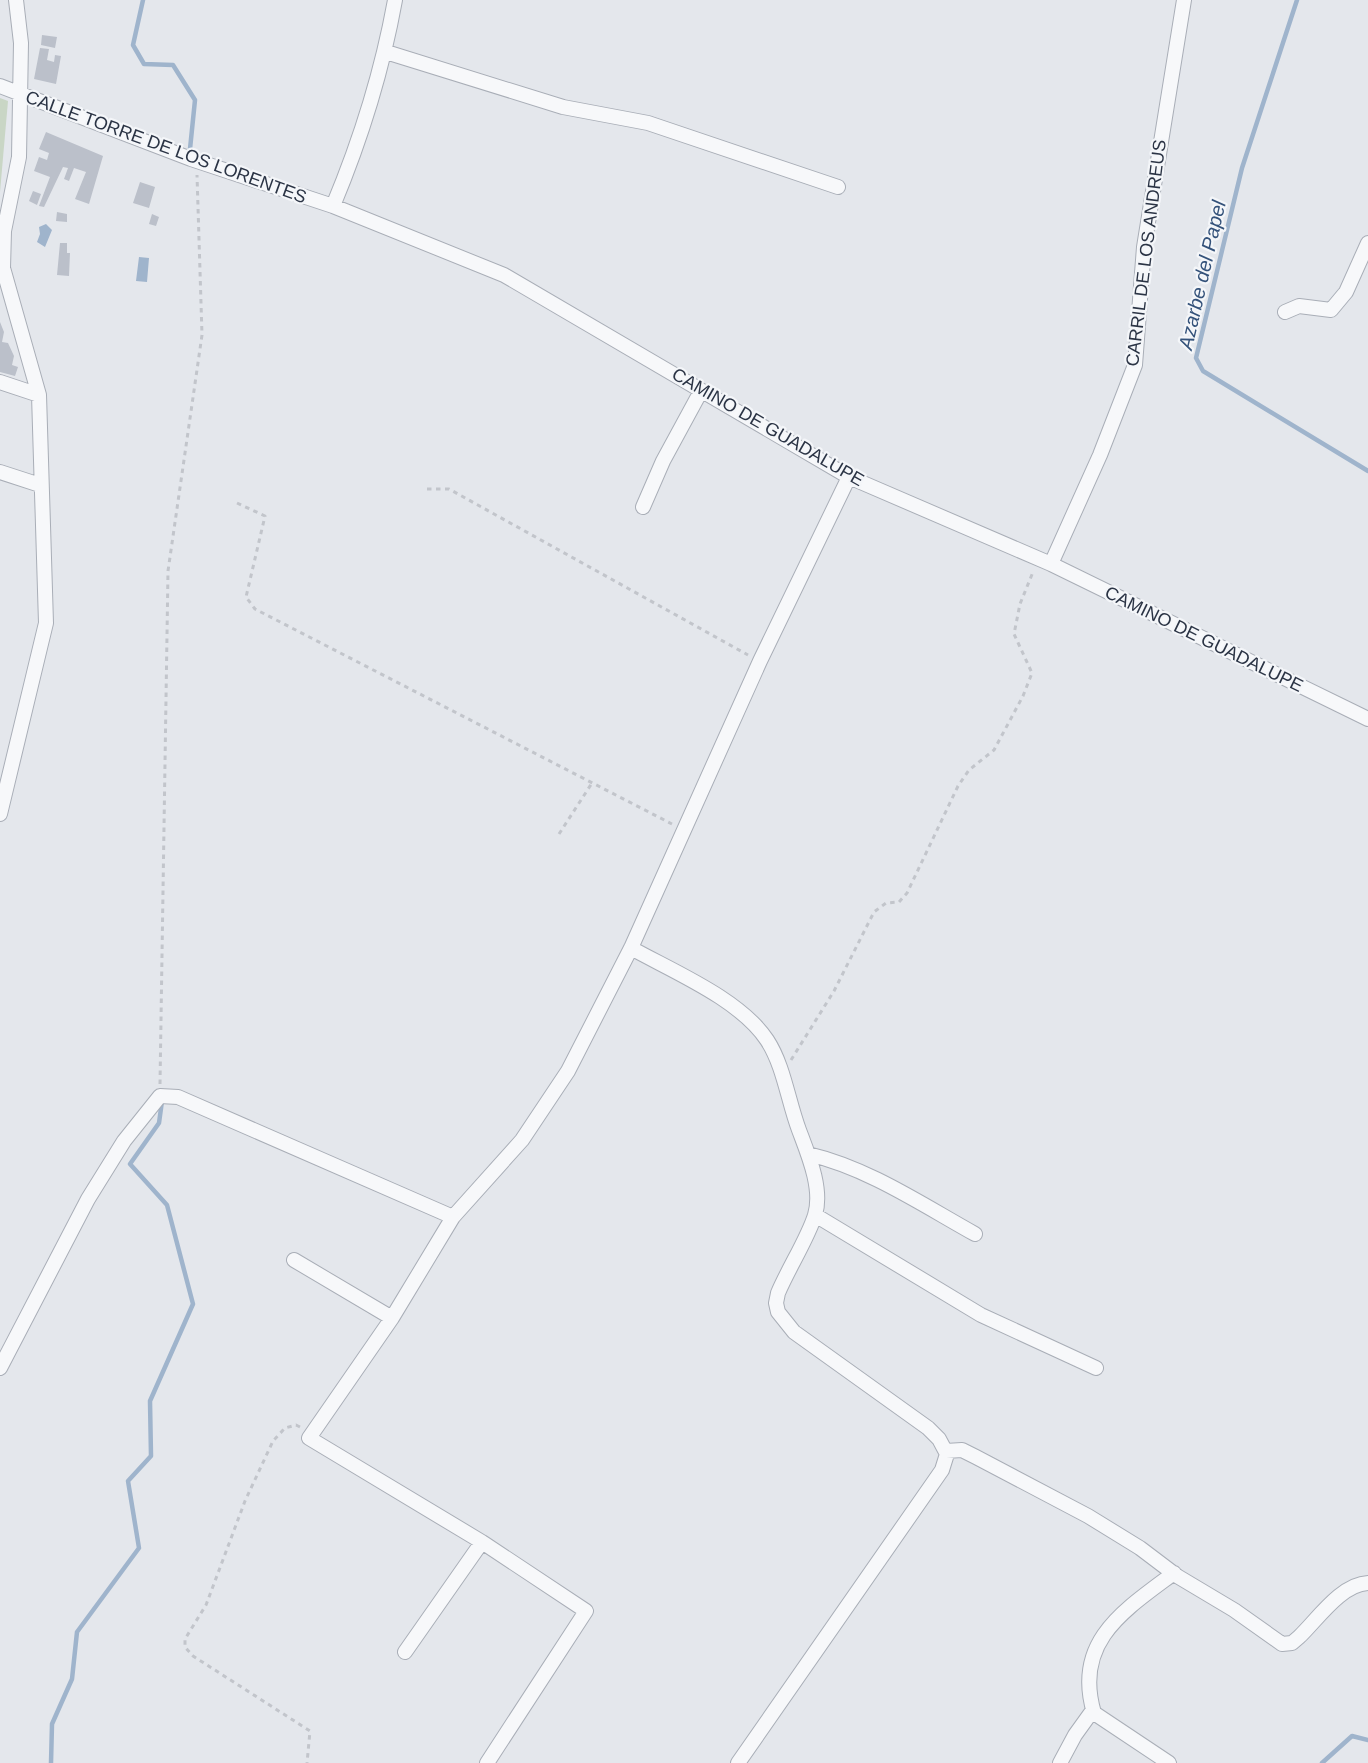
<svg xmlns="http://www.w3.org/2000/svg" width="1368" height="1763" font-family="Helvetica,sans-serif">
	<style>
		.green { fill: #c9d6c5 }
		.water { fill: #9fb4cc }
		.lines { fill: none; stroke-linecap: round; stroke-linejoin: round }
		.stream { stroke: #9fb4cc; stroke-width: 4.5 }
		.building { fill: #bbc0ca }
		.street-casing { stroke: #a9aeb7; stroke-width: 16 }
		.path { stroke: #c2c5cb; stroke-width: 3; stroke-dasharray: 4.5 4.5; stroke-linecap: butt }
		.street { stroke: #f7f8fa; stroke-width: 14 }
		.labels { text-anchor: middle; dominant-baseline: central; stroke-width: 4.5; stroke-linejoin: round; paint-order: stroke }
		.street-label { font-size: 18px; fill: #2b3445; stroke: #f4f6f9 }
		.water-label { font-size: 20px; font-style: italic; fill: #34527a; stroke: #f4f6f9 }
	</style>
	<rect width="100%" height="100%" fill="#e4e7ec"/>
	<path class="green" d="M0,98l8,3 -8,91z"/>
	<path class="water" d="M46,224l6,6 -7,17 -8,-5 3,-8 -1,-7z
		M139,257l10,1 -2,24 -11,-1z"/>
	<g class="lines">
		<path class="stream" d="M143,0l-10,45 11,19 29,1 22,35 -5,49
			M1297,0l-55,168 -46,190 7,13 165,100
			M51,1763l1,-39 20,-45 5,-47 62,-84 -11,-67 23,-25 -1,-55 43,-97 -26,-99 -37,-41 29,-41 3,-22
			M1322,1763l30,-27 16,4"/>
	</g>
	<path class="building" d="M42,35l15,2 -2,11 -14,-3z
		M40,48l9,1 -2,11 7,2 1,-7 6,1 -5,28 -22,-5z
		M46,132l57,24 -14,48 -14,-5 11,-27 -12,-4 -5,13 -5,-2 4,-11 -5,-1 -19,40 -5,-1 11,-29 -16,-6 5,-14 8,3 2,-7 -10,-4z
		M140,182l15,5 -6,21 -16,-5z
		M33,191l8,3 -4,11 -8,-4z
		M57,212l10,2v8l-11,-1z
		M152,214l7,3 -3,9 -7,-2z
		M60,243h7v10h3l-1,23 -12,-1z
		M0,322l4,10 -2,10 6,1 6,13 -2,9 6,2 -3,9 -15,-4z"/>
	<g class="lines">
		<g class="street-casing">
			<path id="street" d="M386,52l177,55 85,16 190,64
				M0,86l191,73 142,47 171,69 345,202 202,87 317,155
				M333,206c28,-67 49,-134 62,-206
				M1285,312l14,-6 32,4 15,-18 22,-49
				M0,382l39,13
				M0,472l40,13
				M643,507l20,-46 38,-70
				M1051,564l49,-109 35,-90 9,-118 40,-247
				M0,814l46,-191 -7,-228 -36,-127 1,-37 15,-74 2,-114 -5,-43
				M631,948c41,23 109,51 136,92 17,26 21,61 32,90 9,24 24,59 16,85 -7,23 -27,54 -37,78l-2,10 2,9 16,20 134,96 11,11 8,15 -5,16 -204,293
				M808,1154c60,14 113,50 167,80
				M815,1215l166,100 115,53
				M294,1260l98,58
				M0,1368l88,-169 36,-58 36,-45 18,1 275,120
				M946,1451l16,-1 14,7 112,59 52,32 37,28 57,34 48,34 10,-1 7,-6c18,-17 42,-53 69,-54
				M405,1652l77,-110
				M487,1763l99,-152 -104,-69 -173,-104 83,-120 61,-101 69,-77 46,-69 63,-123 129,-287 89,-184
				M1060,1763l15,-28 18,-25
				M1169,1763l-75,-50c-21,-71 29,-102 80,-140"/>
		</g>
		<path class="path" d="M427,489h22l299,166
			M237,503l28,13 -19,81 9,12 417,215
			M559,834l33,-51
			M791,1060l43,-69 40,-79 12,-9 13,-1 8,-9 51,-107 11,-16 25,-20 29,-54 9,-23 -18,-39 6,-30 13,-32
			M160,1084l8,-513 34,-236 -5,-160
			M300,1427l-4,-2 -11,3 -12,13 -28,60 -39,104 -21,34v8l8,9 117,75 -3,32"/>
		<use href="#street" class="street"/>
	</g>
	<g class="labels">
		<g class="street-label">
			<text transform="translate(166 147) rotate(20)">CALLE TORRE DE LOS LORENTES</text>
			<text transform="translate(1146 253) rotate(-83)">CARRIL DE LOS ANDREUS</text>
			<text transform="translate(768 427) rotate(30)">CAMINO DE GUADALUPE</text>
			<text transform="translate(1204 639) rotate(26)">CAMINO DE GUADALUPE</text>
		</g>
		<g class="water-label">
			<text transform="translate(1202 275) rotate(-77)">Azarbe del Papel</text>
		</g>
	</g>
</svg>
